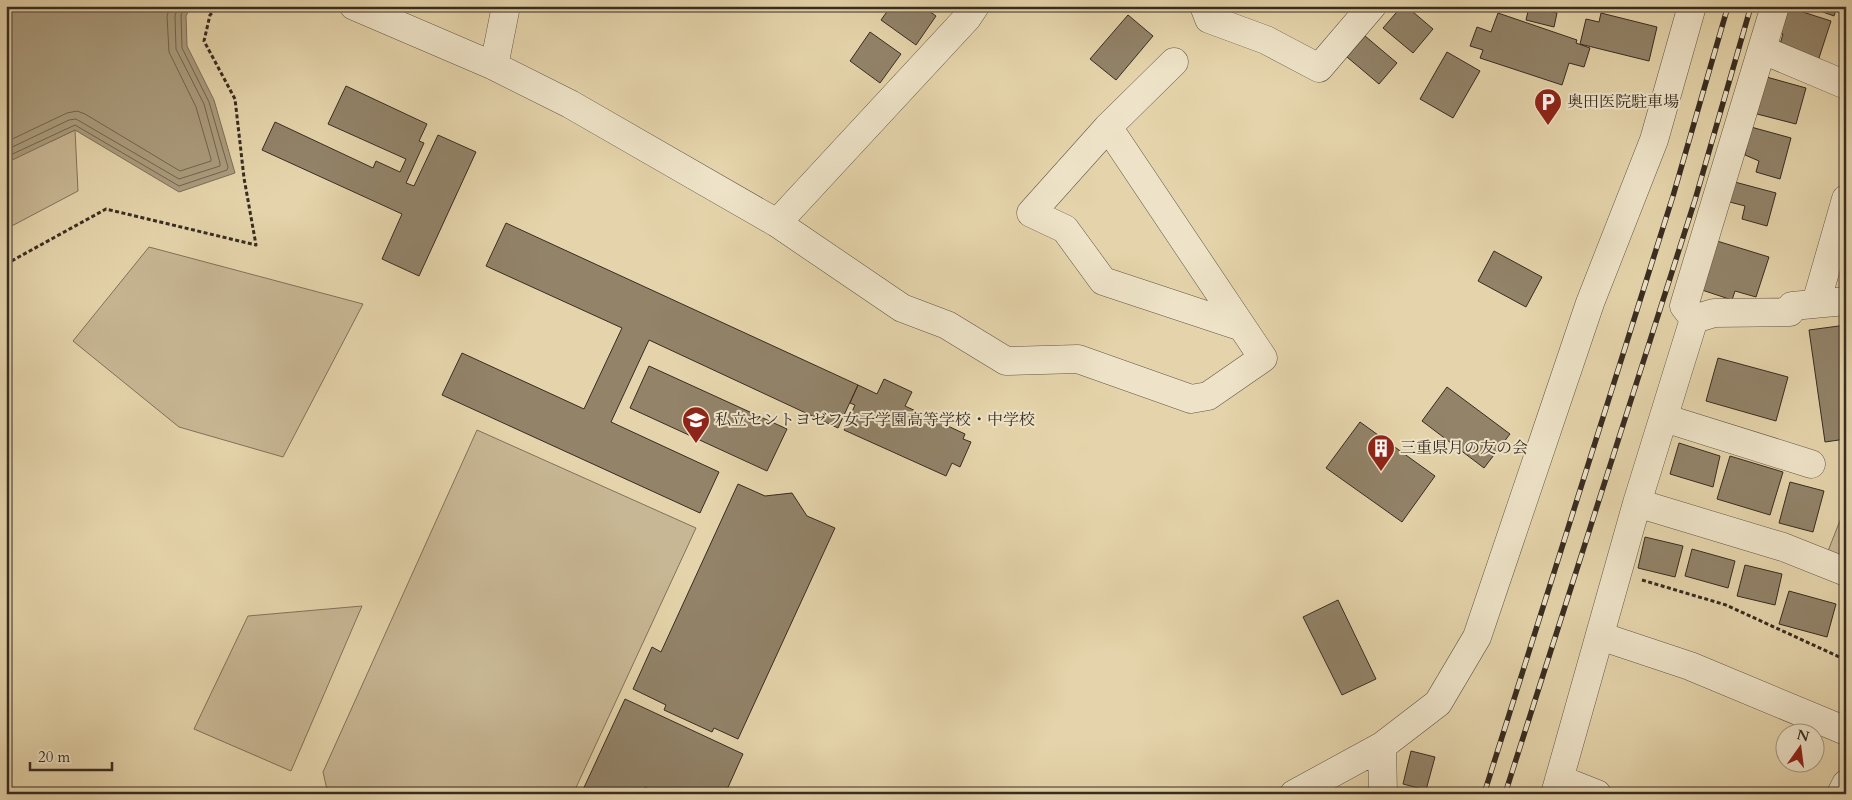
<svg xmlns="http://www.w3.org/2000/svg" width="1852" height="800" font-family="Cardo,'Noto Serif JP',serif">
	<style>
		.green { fill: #c8b794; stroke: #80725a }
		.water { fill: #aa9b7c; stroke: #7c6f58 }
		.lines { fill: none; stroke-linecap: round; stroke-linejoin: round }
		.shore { stroke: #71644e; stroke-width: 1 }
		.building { fill: #928369; stroke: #382c21 }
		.minor-casing { stroke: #635644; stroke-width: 29 }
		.path { stroke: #382c21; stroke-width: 3; stroke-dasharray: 4 2.5; stroke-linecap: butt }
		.minor { stroke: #eee3c8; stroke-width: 28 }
		.rail-casing { stroke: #382c21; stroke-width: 5.5 }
		.rail { stroke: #eee3c8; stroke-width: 4; stroke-dasharray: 11; stroke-linecap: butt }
		.labels { text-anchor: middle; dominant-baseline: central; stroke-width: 4; stroke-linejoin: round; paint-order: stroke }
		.poi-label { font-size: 16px; fill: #382c21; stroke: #eee3c8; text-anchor: start }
	</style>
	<rect width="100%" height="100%" fill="#e5d4ab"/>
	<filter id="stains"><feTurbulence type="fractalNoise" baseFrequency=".004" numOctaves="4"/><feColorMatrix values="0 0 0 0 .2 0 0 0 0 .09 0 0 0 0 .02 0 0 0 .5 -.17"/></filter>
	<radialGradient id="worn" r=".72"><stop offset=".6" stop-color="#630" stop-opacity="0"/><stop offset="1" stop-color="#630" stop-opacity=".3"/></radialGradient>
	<path class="green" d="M75,130l3,61 -72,38v-74l46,-14z
		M149,247l214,57 -80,153 -104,-30 -106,-86z
		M477,430l219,98 -123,266h-245l-5,-22z
		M1841,518l5,2v38l-18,-7z
		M362,606l-71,165 -97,-42 54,-113z"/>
	<path class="water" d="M6,6h185l-5,10 1,30 27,54 21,73 -56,19 -104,-62 -69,33z"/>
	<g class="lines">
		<path class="shore" d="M6,142l61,-29 10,-2 8,3 95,57 31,-10v-2l-15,-52 -27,-55 -2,-36 3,-10
			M6,150l63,-30 7,-1 103,60 41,-13v-3l-16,-59 -28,-55 -1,-33 3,-10
			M6,157l69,-32 104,61 48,-16 1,-3 -19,-65 -27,-54 -1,-33 4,-9"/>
	</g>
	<path class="building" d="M891,6h31l14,10 -20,29 -35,-25z
		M1402,6h4l27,23 -20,24 -30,-25z
		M1784,6l47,15 -13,40 -39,-13 4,-14 -10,-4z
		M1806,6h31l-3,10z
		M1529,7l28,6 -3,14 -28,-7z
		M1498,13l79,27 -1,3 14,5 -6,19 -15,-4 -7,22 -82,-27 3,-8 -13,-4 7,-19 14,5z
		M1601,13l56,14 -8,34 -69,-17 6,-25 13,3z
		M1128,15l25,21 -37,44 -26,-21z
		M870,32l31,22 -21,29 -30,-22z
		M1365,36l32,27 -18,21 -32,-27z
		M1447,52l33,19 -27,47 -33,-19z
		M1763,76l43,12 -10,36 -43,-11z
		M346,86l81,38 -8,17 5,2 -18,40 8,3 24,-51 38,17 -57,124 -37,-17 20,-45 -140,-64 13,-28 98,46 3,-7 24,11 6,-13 -78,-35z
		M1751,127l40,11 -11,41 -24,-7 3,-11 -14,-6z
		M1731,181l45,12 -9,33 -25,-7 3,-13 -19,-5z
		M506,223l352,162 -20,43 -189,-88 -38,82 108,50 -19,41 -258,-118 20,-42 122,56 38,-81 -136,-62z
		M1717,241l52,16 -13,40 -21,-6 -3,9 -30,-10z
		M1494,251l48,26 -16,30 -48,-26z
		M1846,325v114l-21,3 -16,-112z
		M1718,358l70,19 -12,44 -70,-20z
		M649,366l138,63 -20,42 -137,-63z
		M884,379l28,13 -7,14 60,28 -2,5 8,3 -11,25 -8,-4 -6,13 -102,-46 11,-25 -5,-2 8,-18 19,9z
		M1447,387l63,47 -26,34 -62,-47z
		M1360,422l75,54 -33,46 -76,-54z
		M1679,443l41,13 -7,31 -43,-13z
		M1730,456l53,16 -13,43 -53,-16z
		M1790,482l34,9 -11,41 -34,-9z
		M738,484l27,12 27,-3 15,23 28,12 -97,211 -24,-11 -2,4 -48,-22 2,-5 -33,-16 19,-42 9,5z
		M1645,537l38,9 -8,31 -37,-9z
		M1692,549l43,12 -7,27 -43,-12z
		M1745,565l37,9 -7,31 -38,-9z
		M1789,591l47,13 -9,33 -48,-13z
		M1338,600l38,79 -34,16 -39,-78z
		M625,699l118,55 -18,40h-66l-14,-7 -4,7h-60z
		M1411,751l24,6 -9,33 -23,-6z"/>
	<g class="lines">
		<g class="minor-casing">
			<path id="minor" d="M354,6l140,60 76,38 207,119 125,85 45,17 59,36 72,-2 113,40 17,-3 55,-38 -155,-231
				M1204,6l5,13 57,21 53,28 53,-62
				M1763,50l83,35
				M1174,62l-66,65 -77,86 34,16 38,52 139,46
				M494,66l12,-60
				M777,223l190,-205 8,-12
				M1816,303l30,-104
				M1694,319l-10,-13 91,-300
				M1664,418l147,46
				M1637,503l146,44 63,25
				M1600,636l90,30 156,65
				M1382,746l1,48
				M1559,779l38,15
				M1294,794l88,-48 56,-43 39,-66 113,-334 64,-163 38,-134
				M1555,794l82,-291 57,-184 20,-6 76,-1 2,-6 54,-5
				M1841,794l5,-10"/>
		</g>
		<path class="path" d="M6,264l100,-55 150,36 -12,-67 -9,-79 -31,-58 6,-26 9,-9
			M1642,580l84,25 120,55"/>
		<use href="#minor" class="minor"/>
		<g class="rail-casing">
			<path id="rail" d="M1484,794l189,-598 55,-190
				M1505,794l190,-594 56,-194"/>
		</g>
		<use href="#rail" class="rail"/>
	</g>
	<defs>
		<g id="parking-pin" transform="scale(1.4375)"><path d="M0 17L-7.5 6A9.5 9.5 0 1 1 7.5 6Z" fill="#8f2418" stroke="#eee3c8"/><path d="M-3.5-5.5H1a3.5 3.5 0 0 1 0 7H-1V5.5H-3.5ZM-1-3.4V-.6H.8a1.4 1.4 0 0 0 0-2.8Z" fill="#fff"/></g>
		<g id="school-pin" transform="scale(1.4375)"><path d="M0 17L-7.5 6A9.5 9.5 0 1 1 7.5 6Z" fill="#8f2418" stroke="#eee3c8"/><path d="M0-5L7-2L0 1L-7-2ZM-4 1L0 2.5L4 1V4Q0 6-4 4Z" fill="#fff"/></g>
		<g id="building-pin" transform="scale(1.4375)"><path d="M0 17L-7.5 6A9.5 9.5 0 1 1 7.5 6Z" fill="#8f2418" stroke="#eee3c8"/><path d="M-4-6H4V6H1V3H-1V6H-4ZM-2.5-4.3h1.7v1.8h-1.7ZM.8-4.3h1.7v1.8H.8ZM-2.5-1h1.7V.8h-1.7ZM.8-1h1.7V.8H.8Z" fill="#fff"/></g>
	</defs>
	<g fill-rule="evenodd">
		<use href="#parking-pin" x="1548" y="102"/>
		<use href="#school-pin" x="696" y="420"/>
		<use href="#building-pin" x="1381" y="448"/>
	</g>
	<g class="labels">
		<g class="poi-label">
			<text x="1567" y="102">奥田医院駐車場</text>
			<text x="715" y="420">私立セントヨゼフ女子学園高等学校・中学校</text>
			<text x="1400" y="448">三重県月の友の会</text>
		</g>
	</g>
	<rect width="1852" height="800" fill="none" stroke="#e5d4ab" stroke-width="25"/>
	<rect x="8" y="8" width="1837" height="785" fill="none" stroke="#382c21" stroke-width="2.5"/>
	<rect x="12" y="12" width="1827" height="775" fill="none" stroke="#382c21"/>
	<g transform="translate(1800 748) rotate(14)"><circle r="24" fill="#eee3c8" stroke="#a59a85"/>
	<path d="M0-4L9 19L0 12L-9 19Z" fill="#8f2418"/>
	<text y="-8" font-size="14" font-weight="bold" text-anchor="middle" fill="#382c21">N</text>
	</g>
	<path d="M30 762v8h82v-8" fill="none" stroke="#382c21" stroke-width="2.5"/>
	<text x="38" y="762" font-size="15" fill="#382c21" stroke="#eee3c8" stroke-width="4" paint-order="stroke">20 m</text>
	<rect width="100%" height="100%" filter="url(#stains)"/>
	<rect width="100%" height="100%" fill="url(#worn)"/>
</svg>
